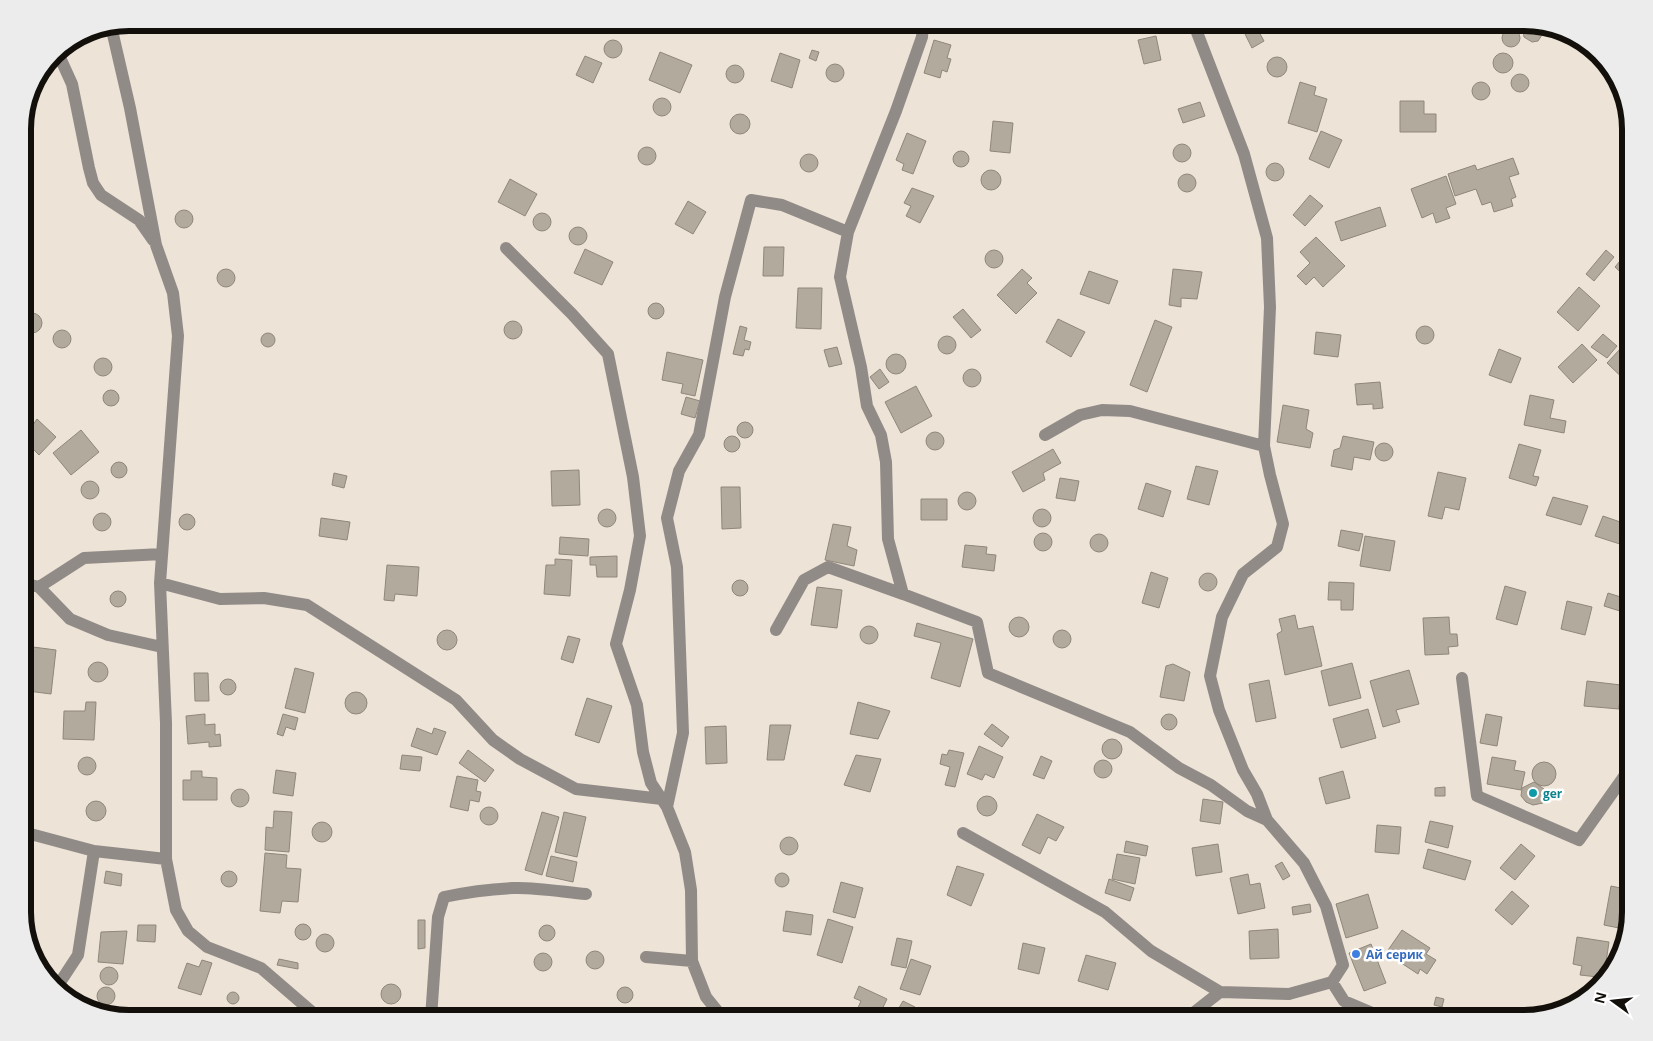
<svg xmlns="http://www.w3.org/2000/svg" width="1653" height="1041" font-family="'Open Sans',sans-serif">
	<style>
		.building { fill: #b3aa9e; stroke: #90877b }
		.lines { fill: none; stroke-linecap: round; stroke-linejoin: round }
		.street { stroke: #918b88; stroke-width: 12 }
		.culture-dot { fill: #0f9aa8; stroke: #fff; stroke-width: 2 }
		.shop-dot { fill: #3f7fe0; stroke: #fff; stroke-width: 2 }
		.labels { text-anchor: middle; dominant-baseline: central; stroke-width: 5; stroke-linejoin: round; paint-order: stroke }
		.culture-label { font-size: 12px; font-weight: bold; fill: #0d838f; stroke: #fff; text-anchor: start }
		.shop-label { font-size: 12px; font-weight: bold; fill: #366cbe; stroke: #fff; text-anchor: start }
		.rim { fill: none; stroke: #13100c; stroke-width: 6 }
	</style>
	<rect width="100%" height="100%" fill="#ede3d6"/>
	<path class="building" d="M1239,22h35l1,3 -16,7 5,9 -12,7z
		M1528,24l14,4v7l-4,6 -6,1 -8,-5 -1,-7z
		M1502 38a9 9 0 1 1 18 0a9 9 0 1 1-18 0Z
		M1156,36l5,24 -17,4 -6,-24z
		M604 49a9 9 0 1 1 18 0a9 9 0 1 1-18 0Z
		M934,40l17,5 -4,13 4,1 -4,13 -5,-2 -2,8 -16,-5z
		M812,50l7,2 -3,9 -7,-3z
		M660,52l32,13 -12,28 -31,-13z
		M780,53l20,7 -8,28 -21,-7z
		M1493 63a10 10 0 1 1 20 0a10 10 0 1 1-20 0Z
		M585,56l17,7 -9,20 -17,-8z
		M1267 67a10 10 0 1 1 20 0a10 10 0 1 1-20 0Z
		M826 73a9 9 0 1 1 18 0a9 9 0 1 1-18 0Z
		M726 74a9 9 0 1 1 18 0a9 9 0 1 1-18 0Z
		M1511 83a9 9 0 1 1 18 0a9 9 0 1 1-18 0Z
		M1300,82l16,5 -2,8 13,4 -10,33 -29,-9z
		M1472 91a9 9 0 1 1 18 0a9 9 0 1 1-18 0Z
		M653 107a9 9 0 1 1 18 0a9 9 0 1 1-18 0Z
		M1400,101h24v13h12v18h-36z
		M1200,102l5,14 -22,7 -5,-14z
		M730 124a10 10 0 1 1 20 0a10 10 0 1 1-20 0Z
		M993,121l20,2 -3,30 -20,-2z
		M1321,131l21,9 -13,28 -20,-9z
		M907,133l19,8 -13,33 -11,-4 2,-6 -8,-4z
		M1173 153a9 9 0 1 1 18 0a9 9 0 1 1-18 0Z
		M638 156a9 9 0 1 1 18 0a9 9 0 1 1-18 0Z
		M953 159a8 8 0 1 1 16 0a8 8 0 1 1-16 0Z
		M800 163a9 9 0 1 1 18 0a9 9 0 1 1-18 0Z
		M1513,158l6,16 -10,3 7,20 -5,2 2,7 -19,6 -3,-10 -9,3 -6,-16 -21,7 -7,-22 27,-9 2,5z
		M1266 172a9 9 0 1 1 18 0a9 9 0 1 1-18 0Z
		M981 180a10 10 0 1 1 20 0a10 10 0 1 1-20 0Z
		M1178 183a9 9 0 1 1 18 0a9 9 0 1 1-18 0Z
		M1446,176l10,28 -10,4 4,10 -14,5 -3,-10 -11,5 -11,-29z
		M510,179l27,15 -12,22 -27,-14z
		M912,188l22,8 -14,27 -14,-7 5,-10 -7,-3z
		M1310,195l13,11 -18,20 -12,-11z
		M688,201l18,11 -13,22 -18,-10z
		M1380,207l6,19 -45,15 -6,-19z
		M175 219a9 9 0 1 1 18 0a9 9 0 1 1-18 0Z
		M533 222a9 9 0 1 1 18 0a9 9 0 1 1-18 0Z
		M569 236a9 9 0 1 1 18 0a9 9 0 1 1-18 0Z
		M1316,237l29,29 -22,21 -9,-10 -8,8 -9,-9 13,-13 -10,-11z
		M764,247h20l-1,29h-20z
		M585,249l28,13 -11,23 -28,-12z
		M1630,249v32l-15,-14z
		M1606,250l8,7 -20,24 -8,-7z
		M985 259a9 9 0 1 1 18 0a9 9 0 1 1-18 0Z
		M1022,269l10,9 -5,5 10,10 -21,21 -19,-19z
		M1173,269l29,3 -5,27 -16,-1v9l-12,-2z
		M217 278a9 9 0 1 1 18 0a9 9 0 1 1-18 0Z
		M1089,271l29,10 -9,23 -29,-10z
		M1579,287l21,19 -22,25 -21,-19z
		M798,288h24l-1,41 -25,-1z
		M648 311a8 8 0 1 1 16 0a8 8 0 1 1-16 0Z
		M963,309l18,21 -10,8 -18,-21z
		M22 323a10 10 0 1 1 20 0a10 10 0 1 1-20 0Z
		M1058,319l27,13 -14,25 -25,-15z
		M1155,320l17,7 -25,65 -17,-7z
		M504 330a9 9 0 1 1 18 0a9 9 0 1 1-18 0Z
		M1416 335a9 9 0 1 1 18 0a9 9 0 1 1-18 0Z
		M740,326l7,2 -3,12 7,2 -2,8 -4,-1 -2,7 -10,-2z
		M53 339a9 9 0 1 1 18 0a9 9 0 1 1-18 0Z
		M1316,332l25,3 -3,22 -24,-3z
		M261 340a7 7 0 1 1 14 0a7 7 0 1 1-14 0Z
		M1603,334l14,12 -10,12 -16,-11z
		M938 345a9 9 0 1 1 18 0a9 9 0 1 1-18 0Z
		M1582,344l15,16 -24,23 -15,-16z
		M837,347l5,17 -13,3 -5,-17z
		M1622,347l8,9v29l-23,-22z
		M1499,349l22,9 -10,25 -22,-8z
		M667,352l36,8 -8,36 -14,-3 2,-9 -21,-4z
		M886 364a10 10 0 1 1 20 0a10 10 0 1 1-20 0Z
		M94 367a9 9 0 1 1 18 0a9 9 0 1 1-18 0Z
		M880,369l9,13 -10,7 -9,-12z
		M963 378a9 9 0 1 1 18 0a9 9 0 1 1-18 0Z
		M1380,382l3,26 -10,1v-5l-16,1 -2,-21z
		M916,386l16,30 -31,17 -16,-31z
		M103 398a8 8 0 1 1 16 0a8 8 0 1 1-16 0Z
		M1530,395l24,5 -4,18 16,3 -2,12 -40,-8z
		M686,397l14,4 -5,17 -14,-4z
		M1283,405l26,5 -3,19 7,4 -3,15 -33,-6z
		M37,419l19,18 -17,18 -16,-16z
		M737 430a8 8 0 1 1 16 0a8 8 0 1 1-16 0Z
		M81,430l18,22 -28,23 -18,-22z
		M926 441a9 9 0 1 1 18 0a9 9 0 1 1-18 0Z
		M1343,436l31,6 -4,18 -16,-3 -2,13 -21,-4 3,-16 6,-2z
		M724 444a8 8 0 1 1 16 0a8 8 0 1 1-16 0Z
		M1375 452a9 9 0 1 1 18 0a9 9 0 1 1-18 0Z
		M1519,444l22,6 -8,26 6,1 -3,9 -27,-8z
		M1053,449l8,14 -18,10 2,7 -22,12 -11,-20z
		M111 470a8 8 0 1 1 16 0a8 8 0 1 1-16 0Z
		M1196,466l22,5 -9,34 -22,-6z
		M579,470l1,35 -28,1 -1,-35z
		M1438,472l28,6 -7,32 -14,-3 -3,12 -14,-3z
		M334,473l13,3 -3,12 -12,-3z
		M1060,478l19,3 -4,20 -19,-3z
		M81 490a9 9 0 1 1 18 0a9 9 0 1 1-18 0Z
		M1146,483l25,8 -8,26 -25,-8z
		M721,487h19l1,41 -19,1z
		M958 501a9 9 0 1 1 18 0a9 9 0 1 1-18 0Z
		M1553,497l35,9 -7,19 -35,-10z
		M921,499h26v21h-26z
		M1628,504l2,1v30l-5,-1 4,-11 -8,-3z
		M598 518a9 9 0 1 1 18 0a9 9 0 1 1-18 0Z
		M1033 518a9 9 0 1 1 18 0a9 9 0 1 1-18 0Z
		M93 522a9 9 0 1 1 18 0a9 9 0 1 1-18 0Z
		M179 522a8 8 0 1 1 16 0a8 8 0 1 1-16 0Z
		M1603,516l23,8 -3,21 -28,-9z
		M321,518l29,4 -3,18 -28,-4z
		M833,524l18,3 -4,19 10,4 -3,16 -29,-6z
		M1341,530l22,4 -4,17 -21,-5z
		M1034 542a9 9 0 1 1 18 0a9 9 0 1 1-18 0Z
		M1090 543a9 9 0 1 1 18 0a9 9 0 1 1-18 0Z
		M1365,536l30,5 -5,30 -30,-5z
		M560,537l29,2 -1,17 -29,-2z
		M965,545l22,2 -1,7 10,1 -2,16 -32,-4z
		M617,556v21h-20l-1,-12h-6v-8z
		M555,559l17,1 -2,36 -26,-2 2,-29h9z
		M387,565l32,2 -2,29 -22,-2 -1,7 -10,-1z
		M1151,572l17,6 -9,30 -17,-5z
		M1199 582a9 9 0 1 1 18 0a9 9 0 1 1-18 0Z
		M732 588a8 8 0 1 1 16 0a8 8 0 1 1-16 0Z
		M1329,582l25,1 -1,27h-12v-10h-13z
		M1505,586l21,6 -9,33 -21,-6z
		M817,587l25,3 -5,38 -26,-3z
		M110 599a8 8 0 1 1 16 0a8 8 0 1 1-16 0Z
		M1608,593l19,6 -4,13 -19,-6z
		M1567,601l25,6 -7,28 -24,-6z
		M1295,615l3,14 15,-3 9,40 -37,9 -8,-41 5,-3 -3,-12z
		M1449,617l1,17h7l1,12 -10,1 1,7 -24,1 -2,-37z
		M1009 627a10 10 0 1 1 20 0a10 10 0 1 1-20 0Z
		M917,623l56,16 -13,48 -29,-9 10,-35 -27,-7z
		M860 635a9 9 0 1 1 18 0a9 9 0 1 1-18 0Z
		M1053 639a9 9 0 1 1 18 0a9 9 0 1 1-18 0Z
		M437 640a10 10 0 1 1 20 0a10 10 0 1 1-20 0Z
		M568,636l12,3 -7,24 -12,-4z
		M33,647l23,3 -5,44 -23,-3z
		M88 672a10 10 0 1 1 20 0a10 10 0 1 1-20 0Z
		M1352,663l9,35 -32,8 -8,-35z
		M1173,664l17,8 -6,29 -24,-4 6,-31z
		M295,668l19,5 -9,40 -20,-5z
		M1409,670l10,34 -23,6 4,12 -17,5 -13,-46z
		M194,673h14l1,28h-14z
		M1622,678l8,1v21l-1,-1 -1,10h-9z
		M220 687a8 8 0 1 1 16 0a8 8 0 1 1-16 0Z
		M1269,680l7,38 -20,4 -7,-38z
		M1587,681l34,4 -2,24 -35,-3z
		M345 703a11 11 0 1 1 22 0a11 11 0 1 1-22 0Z
		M587,698l25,8 -13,37 -24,-8z
		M86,702h10l-2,38 -31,-1 1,-28h21z
		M858,702l32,9 -12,28 -28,-5z
		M1368,709l8,29 -35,10 -8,-29z
		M205,714v11l10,-1v11l5,-1 1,12 -12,1v-5l-21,2 -2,-28z
		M283,714l15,4 -3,12 -9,-3 -3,9 -6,-2z
		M1486,714l16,3 -5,29 -17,-3z
		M1161 722a8 8 0 1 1 16 0a8 8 0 1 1-16 0Z
		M992,724l17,13 -7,10 -18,-13z
		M770,725h21l-7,35h-17z
		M726,726l1,37 -21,1 -1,-37z
		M417,728l15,6 2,-6 12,4 -9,23 -26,-9z
		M1102 749a10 10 0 1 1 20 0a10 10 0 1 1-20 0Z
		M979,746l24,11 -9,21 -9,-4 -3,6 -15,-6z
		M468,750l26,20 -9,12 -26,-19z
		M949,750l15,3 -9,34 -10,-2 5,-18 -10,-3 2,-10 5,1z
		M402,755l20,2 -2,14 -20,-2z
		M856,755l25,4 -11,33 -26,-7z
		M1041,756l11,5 -8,18 -11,-4z
		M78 766a9 9 0 1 1 18 0a9 9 0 1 1-18 0Z
		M1492,757l24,4 -2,9 11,2 -4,18 -34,-6z
		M1094 769a9 9 0 1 1 18 0a9 9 0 1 1-18 0Z
		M1532 774a12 12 0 1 1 24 0a12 12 0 1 1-24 0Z
		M276,770l20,3 -3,23 -20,-3z
		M191,771h11v6l15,1v22h-34v-20h8z
		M1343,771l7,27 -24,6 -7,-26z
		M457,776l21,4 -2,11 5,1 -2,10 -9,-2 -2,11 -18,-4z
		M1534,782l10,7 -1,14 -10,2 -7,-3 -5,-6 1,-8z
		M1445,787v9h-10v-8z
		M231 798a9 9 0 1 1 18 0a9 9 0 1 1-18 0Z
		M977 806a10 10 0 1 1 20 0a10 10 0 1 1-20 0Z
		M1203,799l20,3 -3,22 -20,-3z
		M86 811a10 10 0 1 1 20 0a10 10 0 1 1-20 0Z
		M480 816a9 9 0 1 1 18 0a9 9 0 1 1-18 0Z
		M274,811l18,1 -3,40 -24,-2 1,-23 7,1z
		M542,812l17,5 -17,58 -17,-5z
		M564,812l22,5 -9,40 -22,-5z
		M1037,814l27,13 -8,14 -8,-4 -8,17 -18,-9z
		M1430,821l23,5 -5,22 -23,-6z
		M312 832a10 10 0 1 1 20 0a10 10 0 1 1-20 0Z
		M1377,825l24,2 -2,27 -24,-2z
		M780 846a9 9 0 1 1 18 0a9 9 0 1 1-18 0Z
		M1126,841l22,5 -2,10 -22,-4z
		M1218,844l4,28 -26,4 -4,-28z
		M1521,844l14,12 -20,24 -15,-12z
		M1428,849l43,12 -6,19 -42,-12z
		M265,853l22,2 -1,13 15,1 -3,33 -16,-1 -2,12 -20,-2z
		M1117,854l23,4 -5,26 -23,-5z
		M551,856l26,6 -4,20 -27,-6z
		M1627,860l3,1v18l-10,-4z
		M1282,862l8,14 -7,4 -8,-14z
		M23,863l5,3 2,7 -3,7 -4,2z
		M957,866l27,8 -13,32 -24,-11z
		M221 879a8 8 0 1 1 16 0a8 8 0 1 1-16 0Z
		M106,871l16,3 -1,12 -17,-3z
		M775 880a7 7 0 1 1 14 0a7 7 0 1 1-14 0Z
		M1248,874l2,11 10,-2 5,25 -27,6 -8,-36z
		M1109,879l25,9 -4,13 -25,-8z
		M841,882l22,6 -8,30 -22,-6z
		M1611,886l19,4v22l-1,6 -8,-2 -2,12 -15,-3z
		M1512,891l17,15 -17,19 -17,-15z
		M1368,894l10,34 -32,10 -10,-34z
		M1310,904l1,8 -18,3 -1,-8z
		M786,911l27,4 -2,20 -28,-4z
		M828,919l25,8 -11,36 -25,-8z
		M418,920h7v28l-7,1z
		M295 932a8 8 0 1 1 16 0a8 8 0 1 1-16 0Z
		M539 933a8 8 0 1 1 16 0a8 8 0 1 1-16 0Z
		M138,925h18l-1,17 -18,-1z
		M1278,929l1,29 -29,1 -1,-28z
		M1402,930l28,18 -4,6 10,6 -9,14 -7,-5 -2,5 -32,-21z
		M127,931l-4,33 -25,-2 3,-30z
		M316 943a9 9 0 1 1 18 0a9 9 0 1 1-18 0Z
		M1577,937l32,5 -4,27h-5l-2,8 -18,-2 2,-9 -9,-2z
		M897,938l15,3 -6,27 -15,-3z
		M1023,943l22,5 -6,26 -21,-5z
		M1371,944l15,39 -22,8 -15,-38z
		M586 960a9 9 0 1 1 18 0a9 9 0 1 1-18 0Z
		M534 962a9 9 0 1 1 18 0a9 9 0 1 1-18 0Z
		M1086,955l30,8 -8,27 -30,-9z
		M279,959l19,4v6l-21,-4z
		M911,959l20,7 -11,29 -20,-6z
		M202,960l10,3 -11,32 -23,-7 9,-25 12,4z
		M100 976a9 9 0 1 1 18 0a9 9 0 1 1-18 0Z
		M381 994a10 10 0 1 1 20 0a10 10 0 1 1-20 0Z
		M859,986l28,13 -9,19 -21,-8 4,-9 -7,-3z
		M97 996a9 9 0 1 1 18 0a9 9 0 1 1-18 0Z
		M617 995a8 8 0 1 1 16 0a8 8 0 1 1-16 0Z
		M227 998a6 6 0 1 1 12 0a6 6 0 1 1-12 0Z
		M1436,997l8,2 -2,8 -8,-2z
		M903,1001l12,6 -6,11h-16z
		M375,1009l24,4v5h-25z"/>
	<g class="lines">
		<path class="street" d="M923,22l-1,15 -26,74 -48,121 -8,45 21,90 6,39 14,29 5,27 2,77 15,55 74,28 11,51 142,59 49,36 32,17 36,26 20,9
			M1193,22l51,132 23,84 3,69 -6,139 6,29 13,49 -6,23 -34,27 -21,43 -12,59 9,34 24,60 14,24 10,26 37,43 22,43 17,59 -11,17 12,19 40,17
			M111,26l19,82 26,137 17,48 5,43 -18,247 6,140v136l10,51 12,21 19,16 54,21 58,50
			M57,51l15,33 17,84 4,15 8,12 38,25 14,20
			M506,248l66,66 36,40 25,123 7,59 -10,54 -14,54 21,61 6,47 8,31 16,24 18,45 6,38 1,71 14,36 17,21
			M1045,435l35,-20 22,-5 28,1 134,35
			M23,583l16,4 31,32 38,16 54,12
			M160,583l60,16 44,-1 43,7 149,95 37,40 27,19 56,30 86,10
			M39,587l45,-29 78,-4
			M776,630l28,-50 24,-13 75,27
			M1462,678l15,118 102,44 51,-72
			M667,807l16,-74 -6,-166 -10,-49 12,-47 20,-36 26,-138 26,-97 31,5 66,27
			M23,832l71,19 72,8
			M963,833l142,79 46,39 69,41
			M646,957l46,4
			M57,987l21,-32 16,-104
			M431,1018l7,-101 6,-20c23,-5 45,-8 69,-9 21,-1 51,4 73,6
			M1187,1018l33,-26 69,2 43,-12"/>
	</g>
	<circle class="culture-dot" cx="1533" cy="793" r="5"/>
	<circle class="shop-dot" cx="1356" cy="954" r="5"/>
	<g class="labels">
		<g class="culture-label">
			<text x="1543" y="793">ger</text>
		</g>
		<g class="shop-label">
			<text x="1366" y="954">Ай серик</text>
		</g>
	</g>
	<path d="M0 0H1653V1041H0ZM129 31H1524A98 98 0 0 1 1622 129V912A98 98 0 0 1 1524 1010H129A98 98 0 0 1 31 912V129A98 98 0 0 1 129 31Z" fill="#ececec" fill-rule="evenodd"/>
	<path class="rim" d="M129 31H1524A98 98 0 0 1 1622 129V912A98 98 0 0 1 1524 1010H129A98 98 0 0 1 31 912V129A98 98 0 0 1 129 31Z"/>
	<g transform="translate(1613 1001) rotate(285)" stroke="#ffffff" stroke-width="4" paint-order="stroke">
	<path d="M0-4L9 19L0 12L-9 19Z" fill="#13100c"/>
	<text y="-8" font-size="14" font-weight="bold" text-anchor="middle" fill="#13100c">N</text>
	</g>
</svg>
